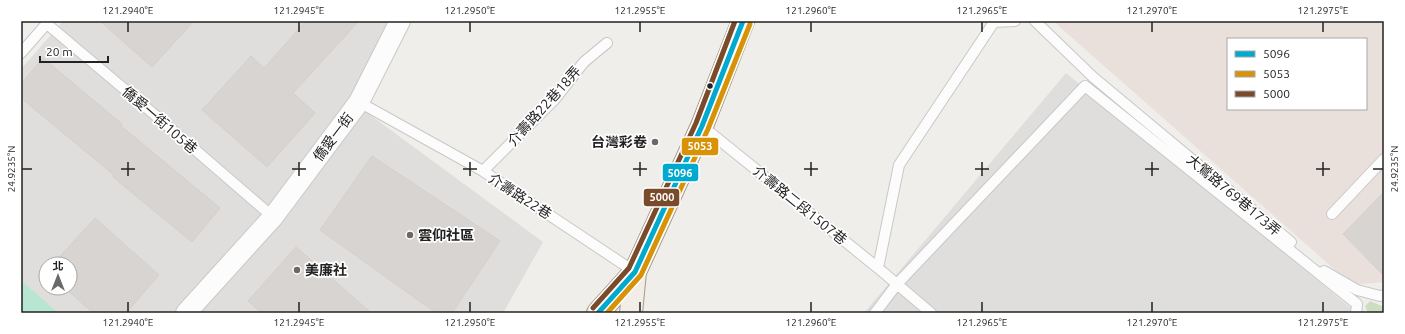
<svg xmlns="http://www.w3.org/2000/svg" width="1405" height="334" font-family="Ubuntu,'Noto Sans TC',sans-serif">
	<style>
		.residential { fill: #dfdedc; fill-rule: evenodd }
		.military { fill: #eae0db; fill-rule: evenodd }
		.forest { fill: #cbdec1 }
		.pitch { fill: #b7e6d2 }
		.building { fill: #d7d4d2; stroke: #d3d0cc }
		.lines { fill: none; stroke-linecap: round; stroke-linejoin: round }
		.service-casing { stroke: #c9c8c7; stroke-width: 12 }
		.minor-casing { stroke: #c9c8c7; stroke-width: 22 }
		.primary-casing { stroke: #a79c86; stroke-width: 24 }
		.service { stroke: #fdfcfc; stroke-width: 10 }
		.minor { stroke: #fdfcfc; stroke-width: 20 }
		.primary { stroke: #f3ede7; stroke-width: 22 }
		.bus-1-casing { stroke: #fff; stroke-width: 8 }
		.bus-2-casing { stroke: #fff; stroke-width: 8 }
		.bus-3-casing { stroke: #fff; stroke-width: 8 }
		.bus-1 { stroke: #00a9ce; stroke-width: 5 }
		.bus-2 { stroke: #d79205; stroke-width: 5 }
		.bus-3 { stroke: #7a4b2a; stroke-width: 5 }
		.ticks { fill: none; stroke: #222; stroke-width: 1.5 }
		.bus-dot { fill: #222; stroke: #fff; stroke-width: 1.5 }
		.poi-dot { fill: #6a6968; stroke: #fff; stroke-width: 1.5 }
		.labels { text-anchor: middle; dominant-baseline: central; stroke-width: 3.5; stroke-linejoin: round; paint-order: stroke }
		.street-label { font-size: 14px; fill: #222; stroke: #fff }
		.poi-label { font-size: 14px; font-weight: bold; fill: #222; stroke: #fff; text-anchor: start }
		.line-badge { stroke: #fff; stroke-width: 1.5 }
		.badge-label { font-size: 11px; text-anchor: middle; font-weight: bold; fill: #fff }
		.neatline { fill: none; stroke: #222; stroke-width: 1.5 }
		.ticks-label { font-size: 10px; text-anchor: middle; fill: #222 }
	</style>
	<rect width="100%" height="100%" fill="#f0eeeb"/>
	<path class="residential" d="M63,21h331l-32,88 181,133 -40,71h-482v-244zM46,264h24v24h-24z
		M1066,73l291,240h-493z"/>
	<path class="military" d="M1053,21h331v261l-32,3zM1228,39h138v70h-138z"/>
	<path class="forest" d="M1370,301l14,6v6h-16l-3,-7z"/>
	<path class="pitch" d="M23,282l35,31h-37v-28z"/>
	<path class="building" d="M100,21h94l-42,46z
		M306,21h53l-66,72 22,20 -48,54 -65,-57 49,-54 13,12z
		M43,58l79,66 -1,2 99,82 -28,34 -79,-65 1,-2 -93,-77v-14z
		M372,156l128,85 -48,72h-16l-116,-83z
		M1384,192v84l-41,-42z
		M95,218l64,57 -33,38h-33l-28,-25h5v-24h-17z
		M296,247l15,13 60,53h-110l-13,-12z"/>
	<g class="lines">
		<g class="service-casing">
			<path id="service" d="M1035,21l58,56 198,165
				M47,24l101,85 125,108
				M21,53l28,-32
				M359,102l124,69 152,101
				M702,126l176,142 53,45
				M483,171l72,-72 29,-37 23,-19
				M1332,214l52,-55
				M878,268l21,-103 95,-143 21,-1
				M1324,271l33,19 23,6 4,-1
				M875,313l22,-29 188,-198 272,218 -1,9"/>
		</g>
		<g class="minor-casing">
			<path id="minor" d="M186,313l87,-96 86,-115 41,-81"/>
		</g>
		<g class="primary-casing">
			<path id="primary" d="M598,313l37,-41 67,-146 41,-105
				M631,313l4,-41"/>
		</g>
		<use href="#service" class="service"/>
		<use href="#minor" class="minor"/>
		<use href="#primary" class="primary"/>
		<g class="bus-1-casing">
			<path id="bus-1" d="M598,313l37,-41 67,-146 41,-105"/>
		</g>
		<g class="bus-2-casing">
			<path id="bus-2" d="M607,313l34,-38 67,-146 42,-105"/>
		</g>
		<g class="bus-3-casing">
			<path id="bus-3" d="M593,308l36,-40 67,-145 39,-102"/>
		</g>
		<use href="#bus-1" class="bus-1"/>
		<use href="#bus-2" class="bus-2"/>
		<use href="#bus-3" class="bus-3"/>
	</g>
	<path class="ticks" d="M128,22v10M299,22v10M470,22v10M640,22v10M811,22v10M982,22v10M1152,22v10M1323,22v10M128,162v14M299,162v14M470,162v14M640,162v14M811,162v14M982,162v14M1152,162v14M1323,162v14M22,169h10M121,169h14M292,169h14M463,169h14M633,169h14M804,169h14M975,169h14M1145,169h14M1316,169h14M1373,169h10M128,302v10M299,302v10M470,302v10M640,302v10M811,302v10M982,302v10M1152,302v10M1323,302v10"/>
	<circle class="bus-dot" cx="710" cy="86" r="3.5"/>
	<g class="poi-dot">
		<circle cx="655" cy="142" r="4"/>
		<circle cx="410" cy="235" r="4"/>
		<circle cx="297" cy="270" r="4"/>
	</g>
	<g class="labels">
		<g class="street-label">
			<text transform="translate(544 106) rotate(-48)">介壽路22巷18弄</text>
			<text transform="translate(160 120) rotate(41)">僑愛一街105巷</text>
			<text transform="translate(333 137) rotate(-53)">僑愛一街</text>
			<text transform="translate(1234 195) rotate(40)">大鶯路769巷173弄</text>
			<text transform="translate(520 196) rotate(33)">介壽路22巷</text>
			<text transform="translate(800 205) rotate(39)">介壽路二段1507巷</text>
		</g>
		<g class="poi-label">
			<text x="647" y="142" text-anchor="end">台灣彩卷</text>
			<text x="418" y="235">雲仰社區</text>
			<text x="305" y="270">美廉社</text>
		</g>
	</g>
	<g class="line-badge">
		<rect x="681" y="137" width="38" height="19" rx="4" fill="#d79205"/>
		<rect x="662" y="163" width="37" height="19" rx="4" fill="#00a9ce"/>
		<rect x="643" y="188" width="37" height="19" rx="4" fill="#7a4b2a"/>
	</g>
	<g class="badge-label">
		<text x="700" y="150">5053</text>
		<text x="680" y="177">5096</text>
		<text x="662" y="201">5000</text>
	</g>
	<rect width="1405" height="334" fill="none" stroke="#ffffff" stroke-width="44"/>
	<rect x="1227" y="38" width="140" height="72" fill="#ffffff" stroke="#a7a7a7"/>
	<rect x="1235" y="51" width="20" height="6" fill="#00a9ce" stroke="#a7a7a7"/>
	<text x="1263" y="58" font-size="12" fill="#222222">5096</text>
	<rect x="1235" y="71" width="20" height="6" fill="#d79205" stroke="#a7a7a7"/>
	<text x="1263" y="78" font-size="12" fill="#222222">5053</text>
	<rect x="1235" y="91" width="20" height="6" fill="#7a4b2a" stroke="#a7a7a7"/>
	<text x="1263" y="98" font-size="12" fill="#222222">5000</text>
	<g transform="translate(58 276)"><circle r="19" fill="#ffffff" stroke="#a7a7a7"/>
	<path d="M0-3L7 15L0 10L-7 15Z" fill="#6a6968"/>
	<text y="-6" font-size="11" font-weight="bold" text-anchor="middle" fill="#222222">北</text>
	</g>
	<path d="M40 56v6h68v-6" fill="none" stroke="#222222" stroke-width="2"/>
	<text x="46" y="56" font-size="12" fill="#222222" stroke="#ffffff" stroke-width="3" paint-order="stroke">20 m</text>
	<rect x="22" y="22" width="1361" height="290" class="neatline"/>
	<g class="ticks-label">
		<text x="128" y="14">121.2940°E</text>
		<text x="299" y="14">121.2945°E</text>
		<text x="470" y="14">121.2950°E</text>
		<text x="640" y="14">121.2955°E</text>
		<text x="811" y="14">121.2960°E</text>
		<text x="982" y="14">121.2965°E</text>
		<text x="1152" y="14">121.2970°E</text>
		<text x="1323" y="14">121.2975°E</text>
		<text transform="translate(11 169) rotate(-90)" y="4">24.9235°N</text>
		<text transform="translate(1394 169) rotate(-90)" y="4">24.9235°N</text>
		<text x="128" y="326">121.2940°E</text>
		<text x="299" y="326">121.2945°E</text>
		<text x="470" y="326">121.2950°E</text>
		<text x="640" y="326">121.2955°E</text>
		<text x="811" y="326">121.2960°E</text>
		<text x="982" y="326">121.2965°E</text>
		<text x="1152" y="326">121.2970°E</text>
		<text x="1323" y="326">121.2975°E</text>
	</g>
</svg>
